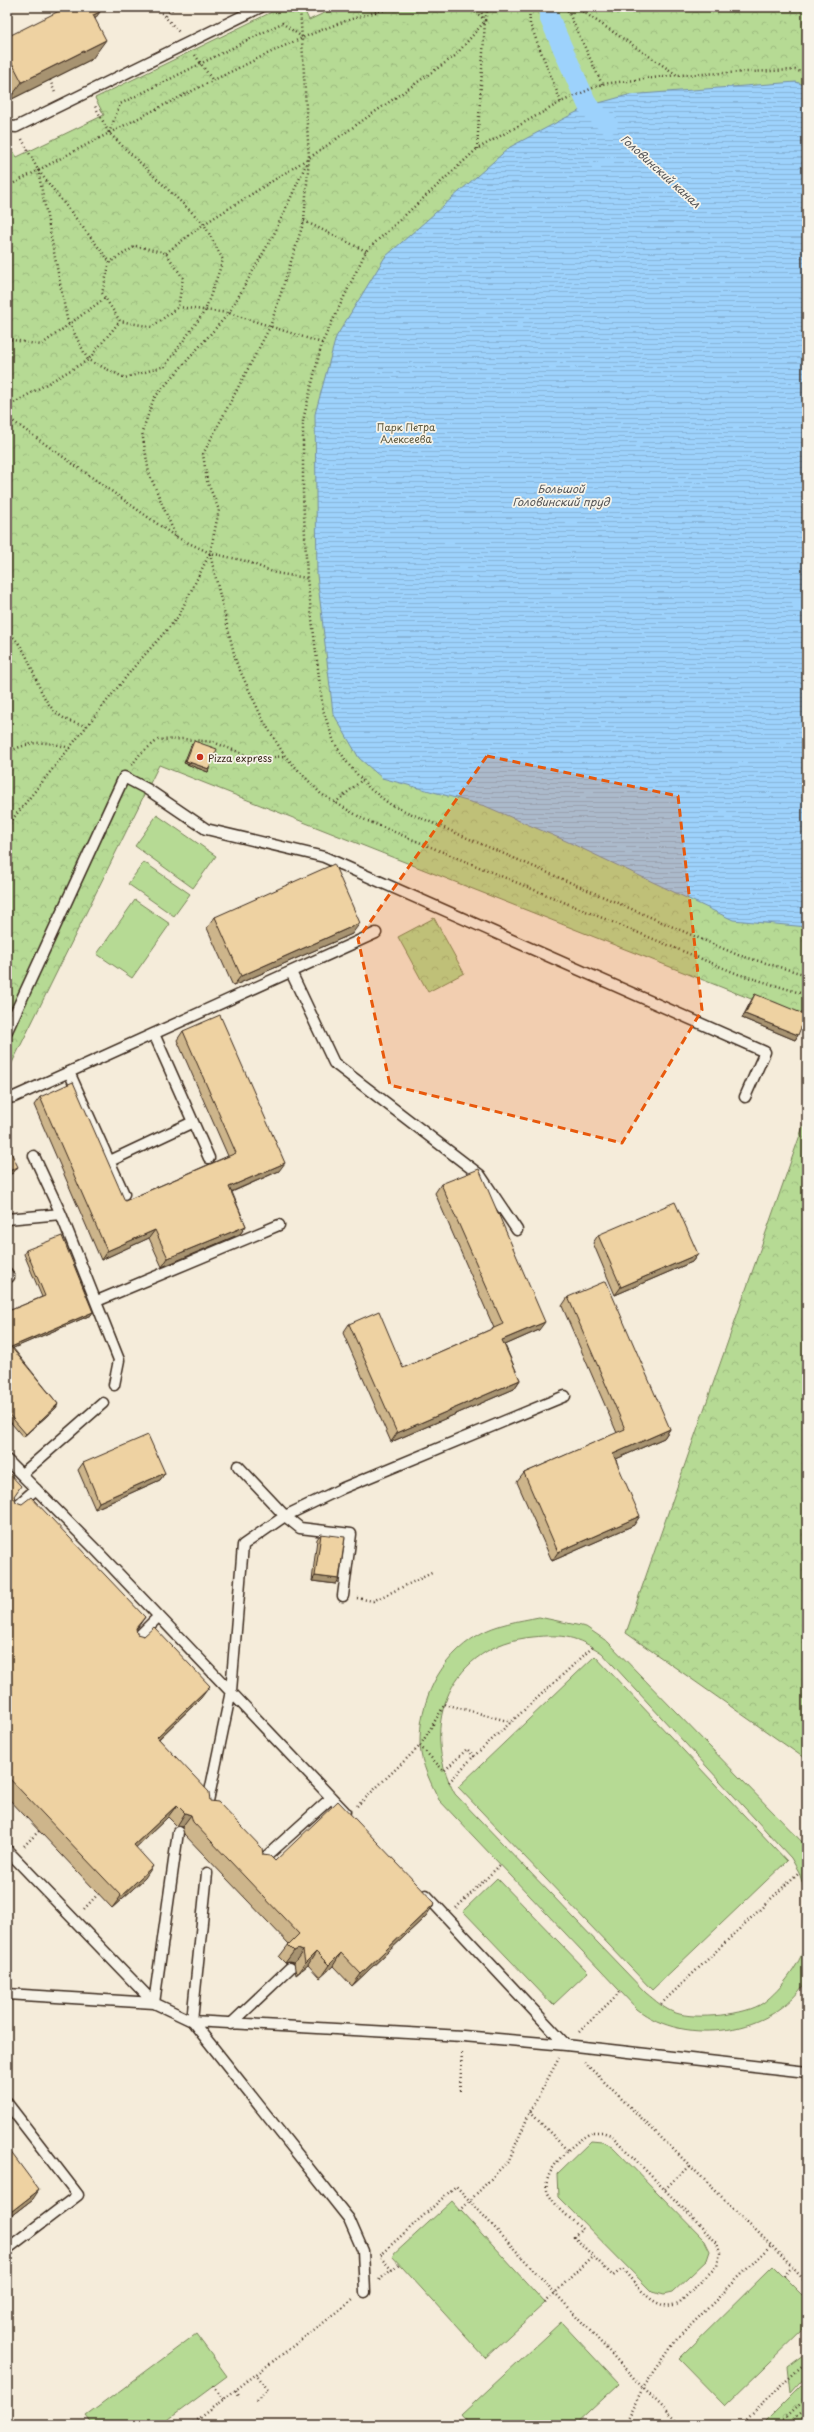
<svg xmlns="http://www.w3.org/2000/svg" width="814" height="2432" font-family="'Playpen Sans',sans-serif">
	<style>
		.grass { fill: #b6da94; stroke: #788259 }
		.park { fill: url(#park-crowns); stroke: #788259 }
		.water { fill: url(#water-rules); stroke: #768fa3 }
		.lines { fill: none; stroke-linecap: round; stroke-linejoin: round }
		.canal { stroke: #9dd2fc; stroke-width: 20 }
		.service-casing { stroke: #3b2a1e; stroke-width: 13 }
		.path { stroke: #3b2a1e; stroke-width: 2.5; stroke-dasharray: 1 3; stroke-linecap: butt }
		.service { stroke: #f7f3e8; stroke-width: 10 }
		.wall { fill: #cdb58b; stroke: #3b2a1e }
		.shaded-wall { fill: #a79371; stroke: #3b2a1e }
		.building { fill: #eed2a2; stroke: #3b2a1e }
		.marked { fill: #e8590c; fill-opacity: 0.2; stroke: #e8590c; stroke-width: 3; stroke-dasharray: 8 5; stroke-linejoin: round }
		.poi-dot { fill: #c8321e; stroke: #f7f3e8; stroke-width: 1.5 }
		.labels { text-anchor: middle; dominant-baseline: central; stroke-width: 3.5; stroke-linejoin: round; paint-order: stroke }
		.park-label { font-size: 10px; fill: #5a563c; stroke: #f7f3e8 }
		.poi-label { font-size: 10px; fill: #3b2a1e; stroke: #f7f3e8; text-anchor: start }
		.water-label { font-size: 11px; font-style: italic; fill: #545456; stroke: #f7f3e8 }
	</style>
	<defs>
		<pattern id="park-crowns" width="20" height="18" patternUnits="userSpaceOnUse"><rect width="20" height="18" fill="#b6da94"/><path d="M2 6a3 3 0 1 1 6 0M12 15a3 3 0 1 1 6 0" fill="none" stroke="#9dbb7f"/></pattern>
		<pattern id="water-rules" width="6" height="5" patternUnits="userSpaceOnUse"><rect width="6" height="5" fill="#9dd2fc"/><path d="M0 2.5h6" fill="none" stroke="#88b4d8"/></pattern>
	</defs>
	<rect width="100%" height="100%" fill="#f5ecda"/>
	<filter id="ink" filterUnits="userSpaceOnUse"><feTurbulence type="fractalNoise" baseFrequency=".025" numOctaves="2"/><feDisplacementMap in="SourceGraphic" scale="8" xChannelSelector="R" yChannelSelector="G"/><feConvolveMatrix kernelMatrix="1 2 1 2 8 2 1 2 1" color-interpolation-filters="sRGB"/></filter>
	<g filter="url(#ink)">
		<path class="grass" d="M157,815l59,41 -23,32 -58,-42z
			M144,862l46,32 -16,22 -46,-32z
			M135,900l35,24 -38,54 -35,-24z
			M539,1617l47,10 22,15 199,205v51l-8,-26 -8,-14 -189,-205c-26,-17 -39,-19 -69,-16 -81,7 -116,88 -78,157l191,199c9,7 19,17 30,20 20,7 70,2 87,-10 19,-14 40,-42 44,-65 0,9 3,36 -1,43 -32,54 -121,66 -169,28l-198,-209c-8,-17 -18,-36 -19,-55 -1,-44 19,-87 58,-110 18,-11 41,-14 61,-18z
			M595,1656l192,205 -135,129 -194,-203z
			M497,1878l91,94 -35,33 -90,-94z
			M591,2141l11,1 10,4 93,95 5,10 -3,9 -35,33 -9,2 -11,-3 -94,-95 -1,-23z
			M452,2201l93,102 -60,55 -93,-102z
			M773,2266l34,34v26l-82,80 -46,-47z
			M561,2322l58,62 -44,41h-105l-9,-10z
			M196,2334l31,42 -66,49h-68l-7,-9z
			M807,2353v22l-16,18 -3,-26z"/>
		<path class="park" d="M282,7h21l6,13 28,-13h470v1014l-648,-256 -150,304 -2,-1v-926l10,15 87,-42 -9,-17z
			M434,918l30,55 -36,19 -30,-55z
			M807,1115v645l-181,-127z
			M807,2380v45h-45z"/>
		<path class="water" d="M796,82l11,4v841l-74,-7 -167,-79 -81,-35 -103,-28 -23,-20 -26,-45 -16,-138 -2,-161 21,-77 49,-80 125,-110 78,-41 40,-11z"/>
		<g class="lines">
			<path class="canal" d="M549,17l39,89 20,18"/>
			<g class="service-casing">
				<path id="service" d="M7,126l9,1 245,-120
					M291,972l43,91 146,112 37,55
					M7,1031l117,-254 23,12 59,40 118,28 441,195 -20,45
					M154,1034l55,124
					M69,1072l55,122
					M7,1098l7,-1 362,-164
					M34,1156l27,58 58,146 -5,25
					M110,1161l83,-39
					M7,1219l54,-5
					M7,1273l2,4
					M97,1301l182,-76
					M7,1460l89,90 249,262
					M238,1466l47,50 15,12 51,6 -8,62
					M22,1474l81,-71
					M12,1510l24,-21
					M133,1642l26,-26
					M207,1806l24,-115 12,-146 42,-29 58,-28 222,-92
					M7,1850l147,153 24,-171
					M259,1863l72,-65
					M207,1873l-15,148 157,198 14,32 2,41
					M7,1994l147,9 38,18 271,15 103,9 -140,-150
					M231,2024l59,-56
					M566,2045l241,27
					M7,2103l71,92 -71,54"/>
			</g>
			<path class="path" d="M156,7l23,25
				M469,7l16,13
				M529,7l1,17 31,78
				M566,7l36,77
				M576,7l101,68
				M793,7l14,5
				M166,16l8,-9
				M195,55l18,26
				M807,74l-12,-4 -117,5 -76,9 -41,18 -84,47 -111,102 -44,92 -19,77v73l4,85 16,132 11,32 14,22 22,25 21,16 347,150 69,20
				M50,80l5,13
				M109,133l11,-29 162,-81 20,14
				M22,139l16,31 72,92
				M477,149l8,-128 -6,-14
				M38,170l29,149 21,41 37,18 40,-12 40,-55 18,-51 -19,-36 -95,-91 -15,-29
				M7,187c70,-38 141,-74 213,-110 58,-28 116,-59 180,-70
				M304,221l62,30
				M136,246l30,7 17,25 -5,29 -26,20 -32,-6 -18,-28 8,-31z
				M166,253l38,-29 105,-66
				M178,307l51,6 93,30
				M7,339l34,6 64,-47
				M7,407l81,-47 32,-39
				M7,417l169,120 34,16 36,8 29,12 32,5
				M176,537l-27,-64 -7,-41 12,-34 75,-85 45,-79 35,-76 146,-102 30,-35 3,-14
				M210,554l26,108 28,60 21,34 36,38 42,25 375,155 69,21
				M7,632c29,20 25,65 55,85 7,5 17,7 26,10
				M7,752c27,-11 34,-12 63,-4
				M132,765l8,-11 18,-14 25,-1 30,3 43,17 29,-3
				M335,803l27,-23
				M7,826l127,-159 44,-50 32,-64 9,-43 -12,-29 -4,-27 67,-127 34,-106 5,-63 -9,-151
				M807,1540l-4,85 4,13
				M357,1598l16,3 61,-29
				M420,1746l24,25 23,-22 7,7 119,-109
				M449,1782l25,-26
				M357,1806l63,-60 25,-42 66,18
				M24,1846l15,-15
				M456,1908l44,-43
				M84,1909l14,-15
				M661,2004l138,-132
				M579,2032l41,-40
				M584,2062l187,183 36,38
				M460,2090l2,-39
				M530,2112l38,39
				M593,2132h9l9,3 106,108 3,10 -3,13 -37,36c-24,14 -43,-18 -58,-33l-9,7 -39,-39 8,-8c-11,-10 -25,-21 -33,-34 -13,-21 28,-56 44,-63z
				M665,2189l25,-24
				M460,2211l49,-51 21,-48 29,-54
				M392,2270l-13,-14 77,-70 187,202 38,37
				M783,2276l8,-9
				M379,2280l20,-16
				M545,2303l48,-48
				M213,2386l11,14
				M236,2390l4,7
				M256,2400l12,-10 -11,-15
				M190,2425l163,-125
				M624,2425l19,-37 34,-49 94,-94
				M740,2425l67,-64
				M777,2425l30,-27
				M787,2425l20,-17"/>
			<use href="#service" class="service"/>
		</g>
		<path class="wall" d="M95,18l-3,41 -84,42 -1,-2v-62z
			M194,741l15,28 -1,3 -24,-9 8,-20z
			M215,917l137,17 -119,52 -26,-58z
			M755,994l43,41 -3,5 -53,-22 10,-19z
			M183,1031l96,140 -47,21 14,34 -6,8 -78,33 -13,-29 -48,22 -67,-155 6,-8 85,104 103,-45 -51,-116z
			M441,1184l98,146 -34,15 15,35 -6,9 -123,53 -48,-109 6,-9 54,44 91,-40 -59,-135z
			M598,1235l100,19 -6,8 -77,33 -22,-52z
			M26,1250l65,65 -78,33 45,56 -2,4 -33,29 -16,-19v-114l4,6 31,-13 -18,-43z
			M568,1297l102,132 -6,9 -48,21 18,66 -82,36 -35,-79 7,-9 93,-40 -55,-127z
			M83,1463l82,10 -5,7 -65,29 -17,-39z
			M7,1471l9,31 120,128 1,4 64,64 -42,41 51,62 53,54 12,6 151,55 -74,70 -19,-20 -13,12 -12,-13 -12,10 -2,-12 -5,-1 -4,1 -6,-6 10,-13 -105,-110 -2,-7 -5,-1 -9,-9 -32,30 9,31 -33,30 -105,-111z
			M321,1534l18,45 -3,5 -24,-3 5,-42z
			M7,2147l26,52 -26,20z"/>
		<path class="shaded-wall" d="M100,12l-14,19 7,-16z
			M106,40l-14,19 -84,42 14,-19z
			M186,761l23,8 -1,3 -24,-9z
			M360,923l-8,11 -119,52 8,-10z
			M745,1014l53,21 -3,5 -53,-22z
			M285,1163l-6,8 -55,24 5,-8z
			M18,1167l-5,6 -6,3v-4z
			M246,1226l-6,8 -78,33 6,-9z
			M155,1230l-6,8 -48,22 6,-9z
			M698,1254l-6,8 -77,33 6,-8z
			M93,1312l-2,3 -82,35 2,-3z
			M545,1322l-6,8 -43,19 6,-9z
			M520,1380l-6,9 -123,53 6,-9z
			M58,1404l-2,4 -33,29 3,-3z
			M670,1429l-6,9 -57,25 6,-9z
			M165,1473l-5,7 -65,29 4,-7z
			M640,1516l-6,9 -82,36 6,-9z
			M315,1576l24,3 -3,5 -24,-3z
			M145,1617l-9,13v-2z
			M210,1686l-9,12 -53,51 9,-12z
			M177,1805l-9,12 -43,41 9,-13z
			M185,1813l6,2 -9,12 -5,-1z
			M153,1866l-8,12 -33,30 9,-12z
			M435,1903l-9,13 -74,70 9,-12z
			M298,1949l5,2 -9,12 -5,-1 -4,1 9,-12z
			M316,1952l-8,13 -12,10 9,-12z
			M341,1953l-8,13 -13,12 9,-13z
			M39,2190l-6,9 -26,20v-1l5,-7z"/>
		<path class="building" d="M67,7h30l3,5 -7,3 13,25 -84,42 -13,-25 -2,1v-21z
			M194,741l23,8 -8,20 -23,-8z
			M334,864l26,59 -119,53 -26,-59z
			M755,994l51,21 -8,20 -53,-21z
			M220,1015l65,148 -56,24 17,39 -78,32 -13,-28 -48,21 -67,-154 33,-15 52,119 111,-48 -53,-122z
			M7,1144l11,23 -11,5z
			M479,1169l66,153 -43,18 18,40 -123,53 -48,-109 30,-13 24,57 100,-44 -62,-140z
			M675,1202l23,52 -77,33 -23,-52z
			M62,1236l31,76 -82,35 47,57 -32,30 -19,-22v-108l4,6 34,-14 -19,-46z
			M606,1281l64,148 -57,25 27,62 -82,36 -34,-79 101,-44 -57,-132z
			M148,1435l17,38 -66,29 -16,-39z
			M7,1471l14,15 -7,10 2,6 6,2 9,-7 113,119 1,1 -9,11 1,6 7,2 10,-9 56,59 -53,51 52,55 1,9 8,1 44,46 1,7 7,1 5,5 63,-60 97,102 -74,71 -20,-21 -12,12 -13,-13 -11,11 -2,-12 -5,-2 -4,2 -6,-6 11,-11 -106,-112 -2,-7 -6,-2 -8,-8 -43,40 19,21 -32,30 -114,-120z
			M321,1534l24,3 -6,42 -24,-3z
			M7,2147l32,43 -27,21 -5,-6z"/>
	</g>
	<path class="marked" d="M487,756l191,40 24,214 -80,133 -232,-58 -32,-146z"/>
	<circle class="poi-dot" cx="200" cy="757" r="4"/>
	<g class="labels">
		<g class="park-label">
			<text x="406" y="426">Парк Петра<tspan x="406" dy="12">Алексеева</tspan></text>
		</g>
		<g class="poi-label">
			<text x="208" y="757">Pizza express</text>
		</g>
		<g class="water-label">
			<text transform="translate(661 171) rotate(42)">Головинский канал</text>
			<text x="561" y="488">Большой<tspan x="561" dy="13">Головинский пруд</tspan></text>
		</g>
	</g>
	<rect width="814" height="2432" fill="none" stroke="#f7f3e8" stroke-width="24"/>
	<rect x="12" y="12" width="790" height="2408" fill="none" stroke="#3b2a1e" stroke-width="1.5" filter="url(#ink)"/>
</svg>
